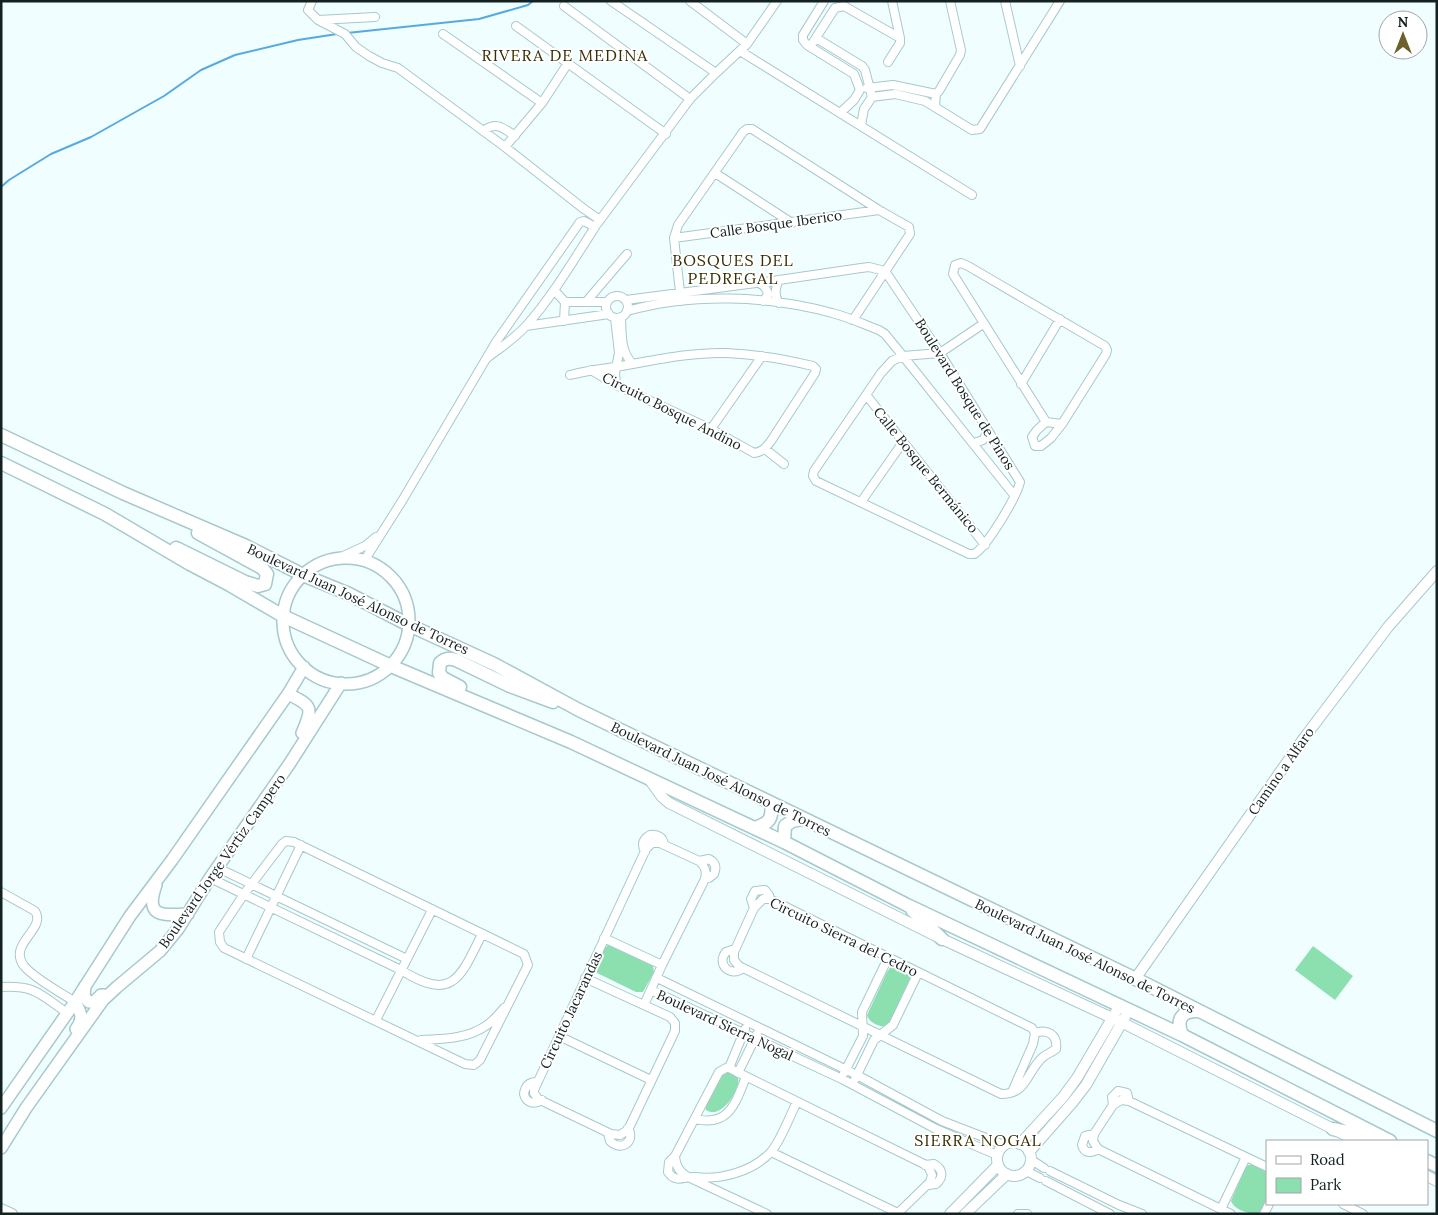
<svg xmlns="http://www.w3.org/2000/svg" width="1438" height="1215" font-family="Lora,serif">
	<style>
		.green { fill: #8ce0b0 }
		.lines { fill: none; stroke-linecap: round; stroke-linejoin: round }
		.stream { stroke: #57a9e1; stroke-width: 2 }
		.minor-casing { stroke: #a6c9cb; stroke-width: 10 }
		.tertiary-casing { stroke: #a6c9cb; stroke-width: 12 }
		.secondary-casing { stroke: #a6c9cb; stroke-width: 14 }
		.primary-casing { stroke: #a6c9cb; stroke-width: 15 }
		.minor { stroke: #fff; stroke-width: 8 }
		.tertiary { stroke: #fff; stroke-width: 10 }
		.secondary { stroke: #fff; stroke-width: 11 }
		.primary { stroke: #fff; stroke-width: 12 }
		.labels { text-anchor: middle; dominant-baseline: central; stroke-width: 4; stroke-linejoin: round; paint-order: stroke }
		.street-label { font-size: 14px; fill: #132121; stroke: #fff }
		.quarter-label { font-size: 16px; letter-spacing: 1px; fill: #382f03; stroke: #fff }
	</style>
	<rect width="100%" height="100%" fill="#f0feff"/>
	<path class="green" d="M608,945l6,1 39,20 1,6 -11,20h-7l-39,-19c-3,-8 4,-22 11,-28z
		M1313,946l40,30 -18,24 -40,-30z
		M893,964l16,7 2,5 -20,44 -4,6c-7,2 -19,-4 -20,-11l20,-43z
		M728,1071c3,2 9,4 10,7 4,8 -16,43 -32,32l-1,-4 16,-33z
		M1252,1164l15,6v30l-7,14c-10,0 -25,-3 -29,-13l15,-35z"/>
	<g class="lines">
		<path class="stream" d="M347,33l132,-14 49,-14 5,-4
			M1,187l8,-7 42,-26 40,-17 73,-41 37,-26 34,-15 63,-15 39,-6"/>
		<g class="minor-casing">
			<path id="minor" d="M312,1l-4,9 10,10 57,-3
				M611,1l105,72
				M690,1l57,43
				M824,1l-21,34v5l4,5 47,29 6,16 -6,10 -14,13
				M1005,1l15,65
				M564,6l126,93
				M318,20l27,14 11,13 13,9 13,7 16,5 107,79 79,62 16,11
				M516,26l150,108
				M443,34l99,69
				M816,38l46,28 3,4 7,27
				M810,47l25,-39 9,-2 56,32
				M740,51l232,144
				M888,62l12,-19v-5l-8,-37
				M867,88l26,-3 43,9
				M935,107l1,-13 3,-3 21,-36 1,-5 -11,-49
				M861,125l3,-16 8,-12 23,-3 30,7 47,29 8,-1 80,-128
				M483,131c14,-10 20,-3 32,5
				M505,147l37,-44 26,-40
				M715,173l77,50
				M597,224l93,-125 26,-26 31,-29 30,-43
				M674,238l205,-28
				M759,283c6,3 8,6 9,12l-5,6
				M554,290l11,12h42
				M606 307a11 11 0 1 1 22 0a11 11 0 1 1-22 0Z
				M626,300l153,-20 82,-12 8,-1 16,4 55,82 80,129c-3,14 -33,65 -46,72h-5l-153,-73 -3,-5 1,-5 67,-98 11,-12 11,-5 37,-3 43,-29
				M681,301l-7,-63 4,-13 65,-93 4,-3h5l127,81 30,17 1,7 -57,86
				M586,302l41,-48
				M779,303c-5,-8 -4,-14 0,-23
				M627,311c64,-18 140,-16 205,2 16,4 31,11 47,17l6,4 18,22 111,139
				M621,317c1,16 -1,34 11,46
				M615,318l4,35 -4,20 1,12
				M564,321l1,-19
				M526,326l83,-12
				M570,375c15,-4 30,-6 45,-8 37,-6 74,-15 111,-14 30,1 58,6 87,13l3,3 -1,4 -44,68c-5,6 -8,11 -17,12l-43,-24 -95,-44 -25,-15
				M1021,384l39,-65
				M867,396l118,149
				M1046,422l-9,8 -5,7 3,9h6l10,-8 11,-14 44,-70 1,-4 -2,-4 -137,-80 -7,-3 -6,2 -2,9 93,148 16,2
				M711,429l51,-73
				M974,443l9,-3 5,-8
				M765,449l19,15
				M861,502l42,-60
				M341,557l24,-11 11,-9
				M364,561l38,-60 94,-159 84,-120 4,-1 11,6c-22,34 -43,70 -69,99 -12,13 -26,22 -39,32
				M286,841l8,1 230,112 4,11 -48,95 -6,5 -9,-1 -241,-116 -4,-6 -1,-10 25,-38 38,-50z
				M645,852c-4,-8 -2,-13 5,-17 8,-1 13,2 14,10
				M699,861l10,-2c6,3 8,8 5,15l-5,4 -4,1
				M218,868l189,91
				M210,878l191,92c51,32 59,9 81,-36
				M1,892l34,19c12,18 -28,33 -11,55 11,13 36,26 51,36
				M763,899h7l262,129 3,5c12,-4 23,1 21,16 -4,3 -9,5 -13,8 -17,15 -15,37 -42,37l-262,-128 -5,-6v-8l20,-44z
				M754,908l-3,-9 4,-8 10,-1 4,5 1,4
				M604,938l58,27
				M735,949l-9,3c-10,12 4,26 17,16
				M246,959l55,-114
				M585,978l85,39 5,6v8l-47,99 -8,5 -9,-1 -73,-35 -4,-6v-3l112,-241 6,-6h8l39,18c6,5 8,10 6,18l-43,86 -18,40
				M657,978l200,97 85,46 62,24
				M1,987c34,-2 39,7 66,26
				M651,990l191,89 94,50 61,26
				M376,1020l56,-110
				M559,1036l92,44
				M421,1040c22,-1 47,-1 66,-15 6,-4 12,-11 17,-17
				M729,1068l16,-39
				M738,1073l19,-39
				M844,1073l19,-37 -1,-24 26,-54
				M855,1079l19,-39 19,-15 25,-52
				M537,1082c-8,0 -12,4 -13,12 2,9 10,11 18,6
				M1012,1092l21,-48 2,-11
				M1113,1105l-1,-8 6,-6 9,2 2,8
				M695,1119c34,8 40,-15 51,-42
				M608,1133l2,8c11,11 26,1 18,-13
				M1094,1134l-9,2 -3,9c2,8 9,9 16,4
				M771,1152l127,61
				M675,1156l-6,6 -1,10c8,12 16,4 27,5 26,3 56,-5 75,-24 10,-10 20,-38 27,-51
				M1030,1159l14,9
				M925,1165l9,-1c9,5 10,13 2,20l-8,1
				M1026,1171l14,7
				M1050,1171l69,34 23,9
				M1046,1181l64,33
				M1343,1204l20,10
				M1221,1209l25,-52
				M767,1214l-79,-37c-9,-5 -12,-11 -13,-21l44,-84 7,-4h3l199,98 4,9 -2,7 -33,32
				M1018,1214h9
				M1231,1214l-133,-65 -5,-8 1,-7 19,-29 8,-5 8,1 138,66
				M1264,1214l5,-10"/>
		</g>
		<g class="tertiary-casing">
			<path id="tertiary" d="M649,779l13,18 7,6 273,136 181,84 234,118
				M1135,979l169,-241 84,-111 49,-56
				M997 1159a17 17 0 1 1 34 0a17 17 0 1 1-34 0Z
				M1020,1144l43,-47 14,-19 43,-73
				M1029,1152l43,-49 14,-18 39,-68
				M1427,1176l10,5
				M1,1209l11,5
				M950,1214l48,-49
				M965,1214l42,-40"/>
		</g>
		<g class="secondary-casing">
			<path id="secondary" d="M283 621a63 63 0 1 1 126 0a63 63 0 1 1-126 0Z
				M288,694c25,12 25,14 14,39
				M156,885c-12,34 8,30 32,29
				M85,986l-1,11 5,5h5l7,-7h3
				M75,1002c6,10 9,17 1,27
				M1,1108l74,-106 55,-86 42,-56 116,-166 16,-27
				M1,1148l25,-40 77,-108 14,-13 43,-36 18,-22 32,-51 80,-115 51,-80"/>
		</g>
		<g class="primary-casing">
			<path id="primary" d="M1,435l122,58 123,53 57,29 46,19 60,31 85,39 85,46 565,273 293,148
				M1,463l104,51 85,50 40,21 53,31 108,50 180,76 213,100 123,63 275,130 208,106
				M176,548l69,34 13,4 7,-2 2,-10 -5,-6 -64,-35
				M460,687l-17,-9 -4,-5 1,-10c6,-5 9,-5 16,-3l54,26 43,16
				M755,828c14,-5 18,-9 16,-24
				M784,842l1,-16 7,-5 10,-2
				M912,910l30,29
				M1182,1035c-6,-15 -1,-24 15,-24
				M1333,1129l39,8
				M1427,1161l10,5"/>
		</g>
		<use href="#minor" class="minor"/>
		<use href="#tertiary" class="tertiary"/>
		<use href="#secondary" class="secondary"/>
		<use href="#primary" class="primary"/>
	</g>
	<g class="labels">
		<g class="street-label">
			<text transform="translate(776 224) rotate(-8)">Calle Bosque Iberico</text>
			<text transform="translate(965 394) rotate(58)">Boulevard Bosque de Pinos</text>
			<text transform="translate(672 411) rotate(27)">Circuito Bosque Andino</text>
			<text transform="translate(926 470) rotate(51)">Calle Bosque Bermánico</text>
			<text transform="translate(358 599) rotate(25)">Boulevard Juan José Alonso de Torres</text>
			<text transform="translate(1281 771) rotate(-55)">Camino a Alfaro</text>
			<text transform="translate(721 779) rotate(26)">Boulevard Juan José Alonso de Torres</text>
			<text transform="translate(222 861) rotate(-55)">Boulevard Jorge Vértiz Campero</text>
			<text transform="translate(844 937) rotate(26)">Circuito Sierra del Cedro</text>
			<text transform="translate(1085 956) rotate(26)">Boulevard Juan José Alonso de Torres</text>
			<text transform="translate(571 1010) rotate(-65)">Circuito Jacarandas</text>
			<text transform="translate(725 1025) rotate(25)">Boulevard Sierra Nogal</text>
		</g>
		<g class="quarter-label">
			<text x="565" y="55">RIVERA DE MEDINA</text>
			<text x="733" y="260">BOSQUES DEL<tspan x="733" dy="18">PEDREGAL</tspan></text>
			<text x="978" y="1140">SIERRA NOGAL</text>
		</g>
	</g>
	<rect width="1438" height="1215" fill="none" stroke="#132121" stroke-width="5"/>
	<rect x="1266" y="1140" width="162" height="65" fill="#ffffff" stroke="#a1a6a6"/>
	<rect x="1276" y="1156" width="25" height="8" fill="#ffffff" stroke="#a1a6a6"/>
	<text x="1310" y="1165" font-size="15" fill="#132121">Road</text>
	<rect x="1276" y="1178" width="25" height="15" fill="#8ce0b0" stroke="#a1a6a6"/>
	<text x="1310" y="1190" font-size="15" fill="#132121">Park</text>
	<g transform="translate(1403 35)"><circle r="24" fill="#ffffff" stroke="#a1a6a6"/>
	<path d="M0-4L9 19L0 12L-9 19Z" fill="#6d602d"/>
	<text y="-8" font-size="14" font-weight="bold" text-anchor="middle" fill="#132121">N</text>
	</g>
</svg>
